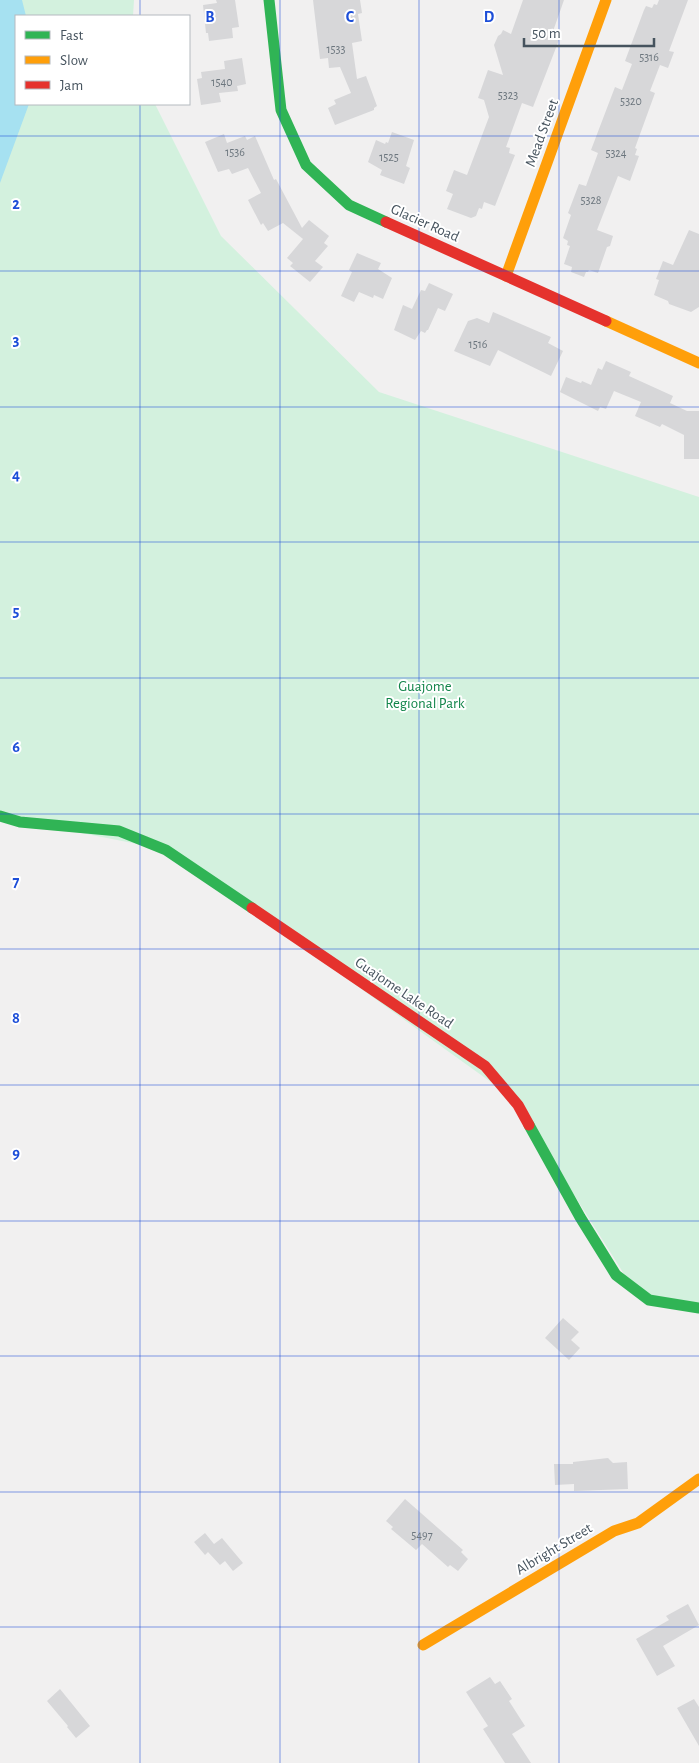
<svg xmlns="http://www.w3.org/2000/svg" width="699" height="1763" font-family="'Alegreya Sans',sans-serif">
	<style>
		.green { fill: #d3f1de }
		.water { fill: #a6e1f1 }
		.building { fill: #d7d7d9 }
		.lines { fill: none; stroke-linecap: round; stroke-linejoin: round }
		.fast { stroke: #30b455; stroke-width: 11 }
		.slow { stroke: #ff9f0a; stroke-width: 11 }
		.jam { stroke: #e5322d; stroke-width: 11 }
		.grid { fill: none; stroke: #1d4ed8; stroke-width: 1; stroke-opacity: 0.55 }
		.labels { text-anchor: middle; dominant-baseline: central; stroke-width: 4; stroke-linejoin: round; paint-order: stroke }
		.number-label { font-size: 12px; fill: #6c767e }
		.street-label { font-size: 15px; fill: #46535e; stroke: #fff }
		.park-label { font-size: 15px; fill: #12854a; stroke: #fff }
		.grid-label { font-size: 16px; text-anchor: middle; font-weight: bold; fill: #1d4ed8; stroke: #fff; stroke-width: 4; stroke-linejoin: round; paint-order: stroke }
	</style>
	<rect width="100%" height="100%" fill="#f1f0f0"/>
	<path class="green" d="M0,0h134l-1,16h-117v88h139l66,132 158,156 320,105v806l-63,-10 -123,-195 -345,-248 -168,-33z"/>
	<path class="water" d="M0,0h22l4,16h-10v88h13l-29,79z"/>
	<path class="building" d="M216,0h19l4,27 -7,1 1,10 -24,3 -1,-8h-2l-3,-28 14,-2z
		M313,0h47l2,13 -4,1 4,27 -10,2 5,36 9,-3 11,30 -3,2v2l-39,15 -7,-17 8,-4 -2,-4 17,-7 -11,-26 -11,1 -1,-10 -8,1z
		M523,0h41l-13,37 8,3 -26,67 -11,-4 -16,44 4,1 -1,5 6,2 -2,5 -18,46 -11,-4 -2,7 -3,-1 -3,8 -5,2 -24,-9 6,-15 -7,-3 8,-21 13,5 22,-58 -5,-17 -6,-2 10,-28 15,5 -9,-30 4,-9 3,-2 2,-4 8,4z
		M659,0h29l-19,51 5,1 -6,16 -8,-3 -10,26 5,2 -20,55 2,1 -2,6 4,1 -9,25 -12,-5 -21,54 16,6 -3,10 -3,1 -9,26 -9,-3 -1,2h-2l-2,5 -13,-5 1,-5 -8,-3 6,-18 -3,-1 1,-4 -5,-3 8,-23 -3,-2 11,-29 7,2 12,-33 -7,-3 24,-63 7,3 10,-26 -7,-3 19,-51 2,-4 6,2 2,-4 3,1z
		M242,58l4,26 -9,2 1,5 -19,2 2,9 -20,3 -4,-26 5,-1 -1,-6 24,-3 -1,-8z
		M392,132l22,8 -8,26 4,2 -6,16 -24,-9 2,-5 -14,-8 8,-22 9,4 1,-2 2,1z
		M224,134l3,9 18,-7 2,4 8,-4 19,44 2,-1 26,49 7,-8 20,16 -5,7 4,3 -13,15 8,6 -13,15 -20,-16 3,-3 -6,-5 16,-19 -20,-16 -15,8 -5,-8 -2,2 -13,-25 13,-7 -13,-25 -16,6 -3,-5 -11,3 -13,-30z
		M689,230l10,4v73l-8,5 -22,-8 -1,-3 -14,-6 5,-15 -3,-1 7,-18 10,4z
		M357,253l24,10 -3,6 14,9 -9,21 -9,-4 -1,3 -14,-6 -5,10 -13,-6 11,-24 -3,-2z
		M429,283l24,11 -8,17 -7,-3 -10,22h-1l-2,3 -4,-2 -6,9 -21,-10 9,-25 9,4 9,-19 4,1z
		M493,312l58,25 -3,6 15,8 -12,25 -53,-26 -8,16 -36,-15 14,-30 9,-3 12,5z
		M606,361l25,11 -2,4 44,20 -3,7 17,8h12v48h-15v-24l-22,-11 -2,3 -25,-11 6,-14 -27,-11 -8,18 -6,-2 -2,4 -38,-19 6,-15 15,6 1,-2 9,4 7,-17 4,2z
		M563,1318l16,14 -8,8 9,8 -11,12 -24,-22z
		M608,1458l5,5 14,-1 1,27 -54,2v-7l-19,1 -1,-21h19v-2z
		M405,1499l58,51 -2,2 7,7 -10,12 -8,-6 -2,2 -26,-23 -6,6 -25,-21 2,-2 -7,-6z
		M205,1533l9,11 8,-6 21,25 -10,8 -8,-10 -5,4 -12,-13 -3,3 -11,-13z
		M688,1604l11,21 -36,21 12,20 -18,10 -21,-37 33,-19 -3,-4z
		M490,1677l5,7 5,-3 12,18 -3,2 16,25 -13,8 19,29h-26l-22,-34 5,-3 -22,-34z
		M60,1689l30,37 -14,12 -9,-11 1,-1 -21,-25z
		M694,1699l5,8v39l-22,-38z"/>
	<g class="lines">
		<path class="fast" d="M269,0l12,110 25,55 43,40 37,17
			M0,816l20,6 99,9 47,19 86,58
			M529,1125l51,92 36,58 33,25 50,8"/>
		<path class="slow" d="M506,276l100,-276
			M606,321l93,42
			M423,1645l191,-114 24,-8 61,-44"/>
		<path class="jam" d="M386,222l220,99
			M252,908l233,158 33,39 11,20"/>
	</g>
	<path class="grid" d="M140,0v16M280,0v1763M419,0v1763M559,0v1763M140,104v1659M0,136h699M0,271h699M0,407h699M0,542h699M0,678h699M0,814h699M0,949h699M0,1085h699M0,1221h699M0,1356h699M0,1492h699M0,1627h699"/>
	<g class="labels">
		<g class="number-label">
			<text x="336" y="49">1533</text>
			<text x="649" y="57">5316</text>
			<text x="222" y="82">1540</text>
			<text x="508" y="95">5323</text>
			<text x="631" y="101">5320</text>
			<text x="235" y="152">1536</text>
			<text x="616" y="153">5324</text>
			<text x="389" y="157">1525</text>
			<text x="591" y="200">5328</text>
			<text x="478" y="344">1516</text>
			<text x="422" y="1535">5497</text>
		</g>
		<g class="street-label">
			<text transform="translate(542 133) rotate(-70)">Mead Street</text>
			<text transform="translate(425 223) rotate(24)">Glacier Road</text>
			<text transform="translate(404 993) rotate(34)">Guajome Lake Road</text>
			<text transform="translate(554 1549) rotate(-31)">Albright Street</text>
		</g>
		<g class="park-label">
			<text x="425" y="686">Guajome<tspan x="425" dy="17">Regional Park</tspan></text>
		</g>
	</g>
	<g class="grid-label">
		<text x="210" y="22">B</text>
		<text x="350" y="22">C</text>
		<text x="489" y="22">D</text>
		<text x="16" y="209">2</text>
		<text x="16" y="345">3</text>
		<text x="16" y="480">4</text>
		<text x="16" y="616">5</text>
		<text x="16" y="752">6</text>
		<text x="16" y="887">7</text>
		<text x="16" y="1023">8</text>
		<text x="16" y="1158">9</text>
	</g>
	<rect x="15" y="15" width="175" height="90" fill="#ffffff" stroke="#b5babf"/>
	<rect x="25" y="31" width="25" height="8" fill="#30b455" stroke="#b5babf"/>
	<text x="60" y="40" font-size="15" fill="#46535e">Fast</text>
	<rect x="25" y="56" width="25" height="8" fill="#ff9f0a" stroke="#b5babf"/>
	<text x="60" y="65" font-size="15" fill="#46535e">Slow</text>
	<rect x="25" y="81" width="25" height="8" fill="#e5322d" stroke="#b5babf"/>
	<text x="60" y="90" font-size="15" fill="#46535e">Jam</text>
	<path d="M524 38v8h130v-8" fill="none" stroke="#46535e" stroke-width="2.5"/>
	<text x="532" y="38" font-size="15" fill="#46535e" stroke="#ffffff" stroke-width="4" paint-order="stroke">50 m</text>
</svg>
